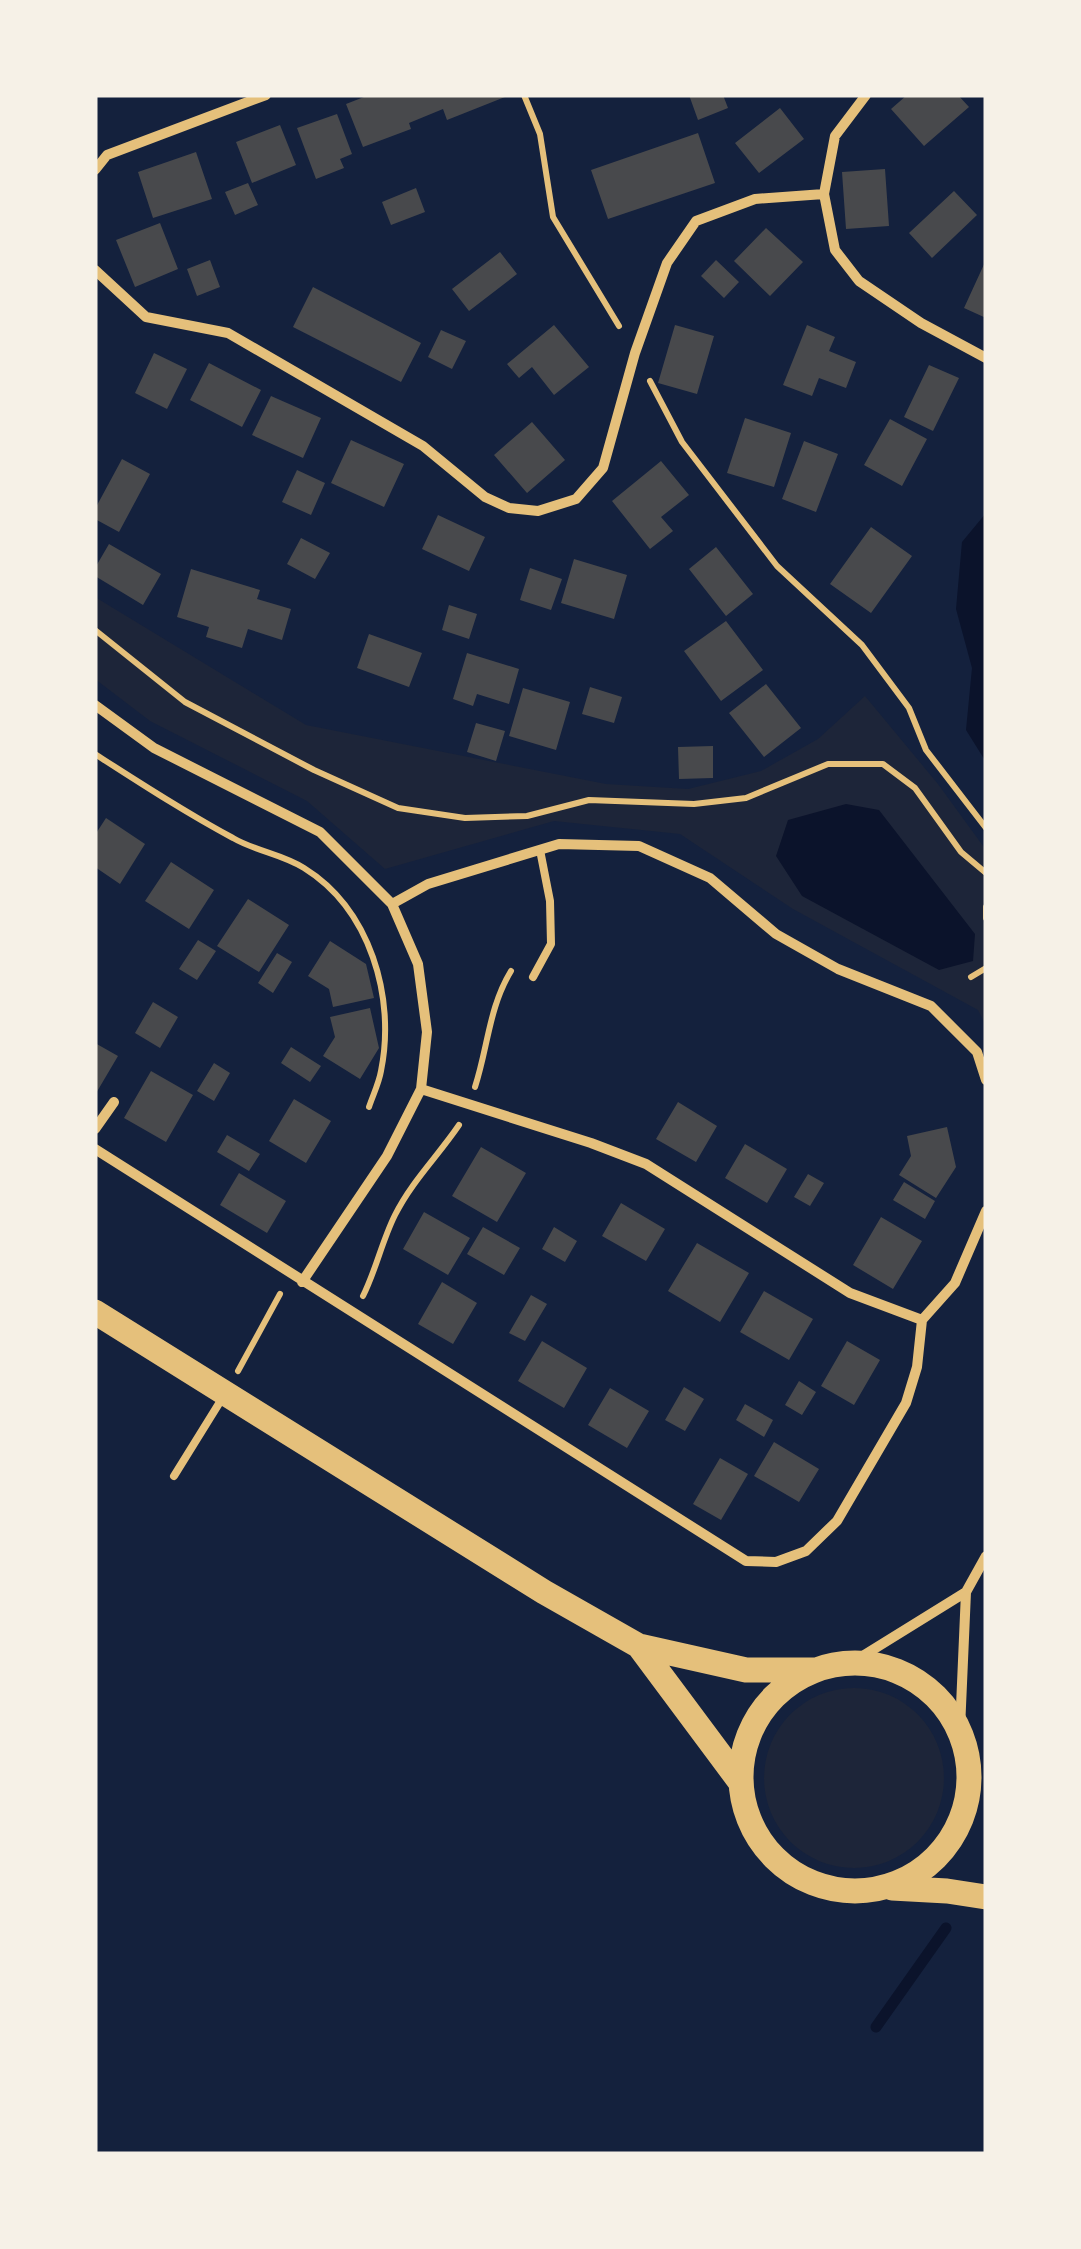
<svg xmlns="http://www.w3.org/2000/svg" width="1081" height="2249" font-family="'Noto Sans',sans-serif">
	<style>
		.green { fill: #1d2539 }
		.water { fill: #0b132b }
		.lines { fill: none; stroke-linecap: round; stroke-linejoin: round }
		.stream { stroke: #0b132b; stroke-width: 11 }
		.building { fill: #48494c }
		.path { stroke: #e5c07b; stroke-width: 6 }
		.service { stroke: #e5c07b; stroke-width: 8 }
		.minor { stroke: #e5c07b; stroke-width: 10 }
		.primary { stroke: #e5c07b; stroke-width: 25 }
	</style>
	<rect width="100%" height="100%" fill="#14213d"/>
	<path class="green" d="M95,597l211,128 300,59 82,5 73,-18 57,-32 47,-43 73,88 48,66v176l-8,-16 -185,-101 -113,-75 -126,-13 -169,48 -78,-68 -157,-80 -55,-42z
		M764 1778a90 90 0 1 1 180 0a90 90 0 1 1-180 0Z"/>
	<path class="water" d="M986,513v249l-20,-32 6,-62 -16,-59 6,-67z
		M846,804l33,6 96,124 -2,27 -34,9 -137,-74 -26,-40 12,-36z"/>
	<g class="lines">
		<path class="stream" d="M876,2027l70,-99"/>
	</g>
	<path class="building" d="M369,95h141l-63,25 -4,-11 -34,14 2,6 -48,18 -17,-43z
		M689,95h34l5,13 -30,12z
		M907,95h51l11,12 -45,39 -33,-37z
		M780,108l24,31 -45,34 -24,-30z
		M337,114l15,40 -12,5 4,9 -28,11 -19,-51z
		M280,125l16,40 -44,18 -16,-41z
		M698,133l17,50 -107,36 -17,-49z
		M196,152l16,47 -59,19 -15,-46z
		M885,169l4,57 -43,3 -4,-57z
		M248,183l10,22 -23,10 -10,-23z
		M416,188l9,24 -34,13 -9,-23z
		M954,191l23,24 -45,43 -23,-25z
		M160,223l18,46 -43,18 -19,-47z
		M766,228l37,34 -33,34 -36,-35z
		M500,252l17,22 -48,37 -17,-22z
		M210,260l10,27 -23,9 -10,-27z
		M716,260l23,22 -15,16 -23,-22z
		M986,260v58l-22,-10z
		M313,287l108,56 -20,39 -108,-55z
		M554,325l35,42 -35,28 -22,-28 -13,11 -12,-14z
		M675,325l39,11 -17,58 -39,-11z
		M807,325l28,12 -6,14 27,11 -10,26 -27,-10 -7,18 -29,-11z
		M441,330l25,11 -14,28 -24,-12z
		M154,353l33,16 -20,40 -32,-16z
		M209,363l52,27 -19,37 -52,-27z
		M929,365l30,13 -26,53 -29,-14z
		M271,396l50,22 -18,40 -51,-23z
		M745,418l46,15 -17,54 -47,-14z
		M890,419l37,20 -25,47 -38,-21z
		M532,422l33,38 -38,33 -33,-38z
		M351,440l53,24 -20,43 -53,-24z
		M804,441l34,13 -22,58 -34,-13z
		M122,459l28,15 -31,58 -24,-13v-10z
		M661,461l28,34 -28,22 12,14 -23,18 -38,-48z
		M297,470l28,13 -14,32 -29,-13z
		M438,515l47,22 -16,34 -47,-22z
		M871,527l41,29 -41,57 -41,-29z
		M301,538l29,15 -15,26 -28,-15z
		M109,544l52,30 -18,31 -48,-29v-8z
		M716,547l37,47 -27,22 -37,-47z
		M574,559l53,16 -13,44 -53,-16z
		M530,568l32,11 -11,31 -31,-10z
		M191,569l69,21 -3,9 34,10 -9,31 -34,-11 -6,19 -36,-11 3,-10 -32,-10z
		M449,605l28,9 -8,25 -27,-9z
		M726,621l37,49 -42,31 -37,-50z
		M369,634l53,19 -13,34 -52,-19z
		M467,653l52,16 -10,35 -32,-10 -4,12 -20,-7z
		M766,684l35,44 -37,29 -35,-44z
		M590,687l32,10 -8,26 -32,-9z
		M523,688l47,14 -14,48 -47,-14z
		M476,723l29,8 -9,30 -29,-9z
		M713,746v32l-34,1 -1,-32z
		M106,818l39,26 -25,40 -25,-17v-32z
		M171,862l43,28 -25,39 -44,-28z
		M248,899l41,26 -30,47 -42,-26z
		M198,940l18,11 -19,29 -18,-11z
		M330,941l36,23 8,34 -41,9 -4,-18 -21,-13z
		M277,953l15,9 -19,31 -15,-10z
		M153,1002l25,15 -18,31 -25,-15z
		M370,1008l9,40 -19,31 -37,-23 12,-19 -5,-20z
		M95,1043l23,13 -23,39z
		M291,1047l30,19 -11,16 -29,-19z
		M214,1063l16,10 -16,28 -17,-10z
		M151,1071l42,24 -27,47 -42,-24z
		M294,1099l37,22 -25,42 -37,-22z
		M678,1102l39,24 -21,36 -40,-23z
		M947,1127l9,40 -20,31 -37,-23 12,-19 -4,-20z
		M227,1135l33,19 -11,17 -32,-19z
		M745,1144l42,25 -20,34 -42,-25z
		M481,1147l45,26 -29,49 -45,-26z
		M239,1173l47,28 -19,32 -47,-28z
		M808,1174l16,9 -14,23 -16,-9z
		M904,1182l31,19 -10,18 -32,-19z
		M621,1203l44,26 -19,32 -44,-25z
		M424,1212l46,26 -22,37 -45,-26z
		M881,1217l41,24 -29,48 -40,-24z
		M483,1227l37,21 -16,27 -37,-21z
		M554,1227l23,14 -12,21 -23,-13z
		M697,1243l52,30 -29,49 -52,-31z
		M442,1282l35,21 -24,41 -35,-20z
		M764,1291l49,28 -24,41 -49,-28z
		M531,1295l16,9 -22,37 -16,-8z
		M542,1341l45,27 -23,40 -46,-27z
		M847,1341l33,19 -26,45 -33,-19z
		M799,1381l17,11 -14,23 -17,-10z
		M684,1387l20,12 -19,32 -20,-11z
		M610,1388l39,23 -22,37 -39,-23z
		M745,1404l28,16 -9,17 -28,-17z
		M774,1442l45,27 -20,33 -45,-26z
		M720,1458l28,16 -27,46 -28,-16z"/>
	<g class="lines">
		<path class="path" d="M524,95l16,39 13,83 66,109
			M650,381l32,61 95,124 85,79 47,63 17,42 60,78
			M95,630l90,72 129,68 84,38 67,10 62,-2 62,-16 105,4 52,-6 82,-34h55l32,24 46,64 25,21
			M95,754c45,29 91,59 138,84 22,13 49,16 71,30 66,41 92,129 77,203 -2,12 -8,24 -12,36
			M986,907v11
			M971,977l15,-9
			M475,1087c13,-40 14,-80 36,-116
			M363,1296c13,-26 19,-55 32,-81 17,-34 43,-59 64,-90
			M238,1371l42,-77"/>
		<path class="service" d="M533,977l18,-33 -1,-43 -10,-51
			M174,1476l49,-79"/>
		<path class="minor" d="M866,95l-31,41 -11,58 11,56 24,31 62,42 65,35
			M95,170l12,-15 159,-60
			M95,270l51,47 82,16 195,113 62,51 24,11 29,3 38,-12 27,-31 32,-115 32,-90 29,-42 59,-22 69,-5
			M95,705l59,43 166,84 72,72 26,60 9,68 -6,57 -34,67 -85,126
			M392,904l36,-20 131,-40 80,2 71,32 66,56 62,35 93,37 46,46 9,28
			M421,1089l170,54 55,21 204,129 72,27
			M95,1129l19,-27
			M95,1149l651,412 30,1 30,-11 31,-30 69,-118 11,-36 5,-47 33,-37 31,-72
			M853,1662l113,-70
			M960,1729l6,-137 20,-36"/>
		<path class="primary" d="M95,1312l449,280 95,54 107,24h69
			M639,1646l102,137
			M741 1777a114 114 0 1 1 228 0a114 114 0 1 1-228 0Z
			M892,1888l55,3 39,6"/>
	</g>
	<rect width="1081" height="2249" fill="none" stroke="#f6f1e7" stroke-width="195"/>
</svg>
